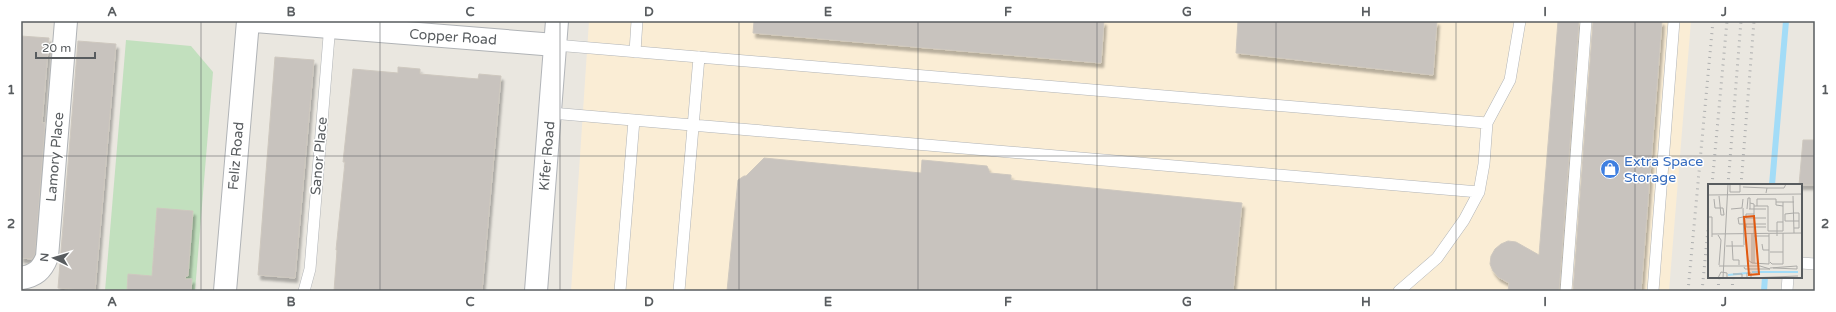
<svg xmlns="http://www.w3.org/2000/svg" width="1836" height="312" font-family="'Varela Round',sans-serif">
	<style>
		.commercial { fill: #faedd5 }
		.green { fill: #c2e0be }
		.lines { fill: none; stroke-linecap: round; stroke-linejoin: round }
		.stream { stroke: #a3dcf7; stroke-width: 6 }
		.building { fill: #c8c3be; stroke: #cec8bf; filter: url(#shadow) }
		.service-casing { stroke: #b0b3b6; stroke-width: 12 }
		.minor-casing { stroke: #b0b3b6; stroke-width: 24 }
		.secondary-casing { stroke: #b2b5b9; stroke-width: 24 }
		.service { stroke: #fff; stroke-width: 11 }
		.minor { stroke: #fff; stroke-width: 22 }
		.secondary { stroke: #fff; stroke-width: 22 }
		.rail { stroke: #aeafaf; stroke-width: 3; stroke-dasharray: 1 5; stroke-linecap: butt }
		.grid { fill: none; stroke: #585c5f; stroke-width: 1; stroke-opacity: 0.55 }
		.labels { text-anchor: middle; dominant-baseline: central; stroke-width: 3; stroke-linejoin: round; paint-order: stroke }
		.street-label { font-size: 14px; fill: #585c5f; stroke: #fff }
		.shop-label { font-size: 14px; fill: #366cbe; stroke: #fff; text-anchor: start }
		.inset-river { fill: none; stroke: #a3dcf7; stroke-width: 2 }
		.inset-road { fill: none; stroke: #acaba8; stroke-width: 1 }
		.view { fill: #e15910; fill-opacity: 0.15; stroke: #e15910; stroke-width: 2 }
		.inset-edge { fill: none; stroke: #585c5f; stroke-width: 2 }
		.neatline { fill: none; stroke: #585c5f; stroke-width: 1.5 }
		.grid-label { font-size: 13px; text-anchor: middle; font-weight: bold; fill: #585c5f }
	</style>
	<defs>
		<filter id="shadow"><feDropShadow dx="2.5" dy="4.5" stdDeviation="1" flood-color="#0004"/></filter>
	</defs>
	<rect width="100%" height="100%" fill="#eae7e0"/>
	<path class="commercial" d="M589,21h1102l-22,270h-1098z"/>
	<path class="green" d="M126,40l65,6 22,26 -18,219h-90z"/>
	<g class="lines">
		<path class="stream" d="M1772,185l14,-164
			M1764,291l1,-14"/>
	</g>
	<path class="building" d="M754,21h350l-3,42 -348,-30z
		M1238,21h199l-4,54 -197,-22z
		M1558,21h21l-20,270h-51l1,-8 -11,-6 -5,-6 -3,-7 1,-8 4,-7 6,-5 7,-3 8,1 23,13z
		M1593,21h69l-21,270h-68z
		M21,36l28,2 -7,85h3l-10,131 -3,5 -11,-1z
		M78,41l38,3 -21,247 -37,-3z
		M275,57l39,3 -19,218 -37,-3z
		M398,67l22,2v5l58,5 1,-5 22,2 -19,215h-148l3,-41h-1l9,-88h-2l10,-93 45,4z
		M1803,140h12v45h-16z
		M764,158l157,15 1,-13 65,6 3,7 21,2v5l231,23 -9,88h-506l11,-111 6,-4h2z
		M157,208l36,3 -5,65h-2l-1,3h7l-1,12h-64l1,-17 24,2z"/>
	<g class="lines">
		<g class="service-casing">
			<path id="service" d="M555,45l932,78
				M635,52l2,-31
				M551,113l928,79
				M1801,263l14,1
				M304,291l6,-22 20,-245
				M620,291l14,-171
				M679,291l20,-234
				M1399,291l38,-33 27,-38 15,-28 5,-28 3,-41 23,-43 10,-59
				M1566,291l20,-270
				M1653,291l21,-270
				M1787,291l1,-14"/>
		</g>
		<g class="minor-casing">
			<path id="minor" d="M255,21l300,24
				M21,278c14,-2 21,-8 26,-21l19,-236
				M225,291l23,-270"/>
		</g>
		<g class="secondary-casing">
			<path id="secondary" d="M536,291l21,-270"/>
		</g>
		<use href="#service" class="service"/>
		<use href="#minor" class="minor"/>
		<use href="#secondary" class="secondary"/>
		<path class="rail" d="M1712,185l15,-164
			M1728,185l13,-164
			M1741,185l13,-164
			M1688,291l25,-270
			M1702,291l7,-72
			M1718,291l1,-14
			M1732,291l1,-14"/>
	</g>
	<path class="grid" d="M201,21v270M380,21v270M560,21v270M739,21v270M918,21v270M1097,21v270M1276,21v270M1456,21v270M1635,21v270M21,156h1794"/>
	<defs>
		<g id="shop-disc" transform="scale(1)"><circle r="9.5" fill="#3f7fe0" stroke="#fff"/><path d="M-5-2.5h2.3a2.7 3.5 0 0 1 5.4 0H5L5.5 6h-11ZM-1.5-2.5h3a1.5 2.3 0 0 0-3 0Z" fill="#fff"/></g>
	</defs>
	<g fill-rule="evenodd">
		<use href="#shop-disc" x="1610" y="169"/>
	</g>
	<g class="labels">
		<g class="street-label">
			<text transform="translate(453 37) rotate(4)">Copper Road</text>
			<text transform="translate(236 156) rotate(-85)">Feliz Road</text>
			<text transform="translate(319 156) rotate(-85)">Sanor Place</text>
			<text transform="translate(547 156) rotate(-85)">Kifer Road</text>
			<text transform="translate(55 157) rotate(-85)">Lamory Place</text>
		</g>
		<g class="shop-label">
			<text x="1624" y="161">Extra Space<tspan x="1624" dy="16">Storage</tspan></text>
		</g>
	</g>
	<g transform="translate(1708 184)">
		<rect width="94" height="94" fill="#eae7e0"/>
		<path class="inset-river" d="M44,88h46M20,91l19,-2"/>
		<path class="inset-road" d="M22,0v8h10v-8M35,3l24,1M58,9l1,-5h17l2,-4M0,11l94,-1M11,12l2,19h3l-1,-7M85,12l1,37M6,15l1,9h8M68,18h18M75,18v29M42,19l4,1v59M46,22h14v25h15M49,22v-7h19v6l7,1M35,24l1,37M23,25l11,-1 1,-9M39,25l1,-11h2v11M41,25h17M86,29l-9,1v7h14v7h-5M86,29h5v8M46,30h-8v4h20M0,33h4v20M35,33l-5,1 1,6h27M38,40v3h20M4,50l90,-1M37,50l3,26 4,3 17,1v-30M44,50v29M10,51l3,5 -2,25M46,52h15M69,52v-14h6M24,57l1,19h6v5M54,60l1,6h6M18,62h18M62,68h13M62,78l2,2h11v-31M11,82h41l10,3h-25l-1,-2M62,84l27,-2v3l-24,-1M25,90h9v4M10,94l3,-6 6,1v5M15,94l5,-94M39,94v-5h4v4M41,94l49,-2"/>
		<path class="view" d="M46,32l5,58 -10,1 -5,-58z"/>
		<rect width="94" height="94" class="inset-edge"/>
	</g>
	<rect width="1836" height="312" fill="none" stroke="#ffffff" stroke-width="44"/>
	<g transform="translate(54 258) rotate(275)" stroke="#ffffff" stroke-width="3" paint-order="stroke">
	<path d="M0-3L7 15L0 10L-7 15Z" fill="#585c5f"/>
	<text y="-6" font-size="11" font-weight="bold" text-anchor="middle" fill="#585c5f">N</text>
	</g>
	<path d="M36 52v6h59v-6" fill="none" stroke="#585c5f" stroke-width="2"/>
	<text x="42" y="52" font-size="12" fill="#585c5f" stroke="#ffffff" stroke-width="3" paint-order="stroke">20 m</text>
	<rect x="22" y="22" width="1792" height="268" class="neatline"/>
	<g class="grid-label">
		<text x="112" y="16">A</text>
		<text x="291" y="16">B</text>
		<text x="470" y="16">C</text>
		<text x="649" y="16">D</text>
		<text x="828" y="16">E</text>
		<text x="1008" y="16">F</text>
		<text x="1187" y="16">G</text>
		<text x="1366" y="16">H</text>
		<text x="1545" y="16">I</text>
		<text x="1724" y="16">J</text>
		<text x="11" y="94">1</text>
		<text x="1825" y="94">1</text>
		<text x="11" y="228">2</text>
		<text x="1825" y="228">2</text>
		<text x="112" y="306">A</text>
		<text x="291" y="306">B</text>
		<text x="470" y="306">C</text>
		<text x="649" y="306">D</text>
		<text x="828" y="306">E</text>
		<text x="1008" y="306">F</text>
		<text x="1187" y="306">G</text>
		<text x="1366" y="306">H</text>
		<text x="1545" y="306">I</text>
		<text x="1724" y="306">J</text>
	</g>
</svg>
